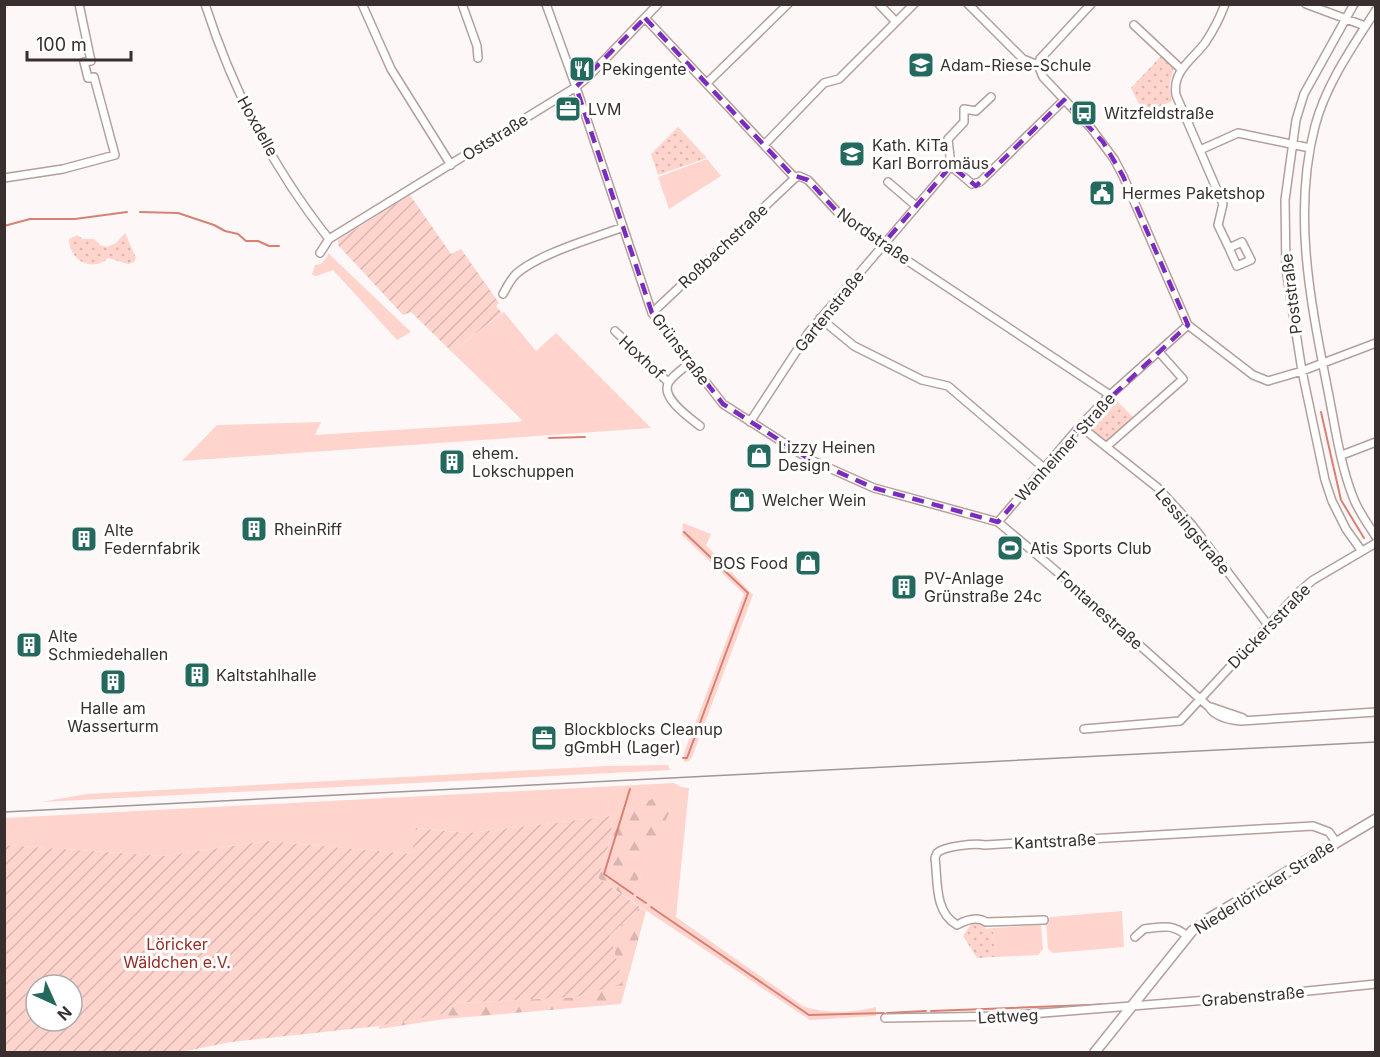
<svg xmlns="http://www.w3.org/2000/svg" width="1380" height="1057" font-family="Inter,sans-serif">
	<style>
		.grass { fill: #fed4cd }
		.forest { fill: url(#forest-firs) }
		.park { fill: url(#park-dots) }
		.garden { fill: url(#garden-furrows); fill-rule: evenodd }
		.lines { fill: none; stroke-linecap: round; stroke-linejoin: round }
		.stream { stroke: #d88073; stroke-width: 2 }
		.street-casing { stroke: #b59f9b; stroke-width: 10 }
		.secondary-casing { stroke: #b59f9b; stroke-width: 12 }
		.street { stroke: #fff; stroke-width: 7 }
		.secondary { stroke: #fff; stroke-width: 9 }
		.tram { stroke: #9e9796; stroke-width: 1.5 }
		.marked { fill: none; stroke: #7b2cbf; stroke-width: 4.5; stroke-dasharray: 12 8; stroke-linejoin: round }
		.labels { text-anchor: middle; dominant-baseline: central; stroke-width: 6; stroke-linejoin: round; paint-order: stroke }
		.poi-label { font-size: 16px; fill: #382f2e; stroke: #fff; text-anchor: start }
		.street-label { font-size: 16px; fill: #382f2e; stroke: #fff }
		.park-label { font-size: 16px; fill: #942a21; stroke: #fff }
	</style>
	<defs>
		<pattern id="forest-firs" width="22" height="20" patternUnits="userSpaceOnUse" patternTransform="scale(1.5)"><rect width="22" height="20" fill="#fed4cd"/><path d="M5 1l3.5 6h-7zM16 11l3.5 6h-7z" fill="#dab6b0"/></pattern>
		<pattern id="park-dots" width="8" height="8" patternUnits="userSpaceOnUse" patternTransform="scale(1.5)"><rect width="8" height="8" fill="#fed4cd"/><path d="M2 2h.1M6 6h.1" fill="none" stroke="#dab6b0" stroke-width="1.8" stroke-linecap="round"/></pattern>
		<pattern id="garden-furrows" width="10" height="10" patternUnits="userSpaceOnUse" patternTransform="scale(1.5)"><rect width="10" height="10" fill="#fed4cd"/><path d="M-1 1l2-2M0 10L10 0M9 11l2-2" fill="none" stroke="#dab6b0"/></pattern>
	</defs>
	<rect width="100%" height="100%" fill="#fdf8f7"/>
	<path class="grass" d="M707,159l14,17 -52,33 -11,-32z
		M328,253l83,79 -14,8 -64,-70 -17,6 -4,-1 3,-10 6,-1 6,-7z
		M504,312l32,39 20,-18 95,95 -469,33 35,-36 104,-3 -6,13 205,-13 2,-2 -70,-68z
		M683,523l28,11 -5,11 47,50 -61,162 -3,4 -5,1v-9l60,-159 -62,-59z
		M668,765l2,5 -629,32 46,-8 521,-28z
		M674,783l7,4 8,1 -13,129 127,89c21,8 51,7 73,1v9l-66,4 -181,-121 51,-111 -69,28 -143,17 -51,-5 -5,26 -145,-13 -103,15 -159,-11v-27z
		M1122,911l2,36 -71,6 -5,-4 -2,-26 4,-6z
		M1041,925l2,24 -5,6 -43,2 -2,-29z"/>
	<path class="forest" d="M681,787l-52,112 -31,-21 14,-44 -1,-18z
		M640,907l6,4 -25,93 -177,15 -65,10v-3l64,-12 14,-11 120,-6 45,-14 -12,-48z"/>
	<path class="park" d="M1162,55l12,11 -5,21 3,14 -28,13 -13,-26z
		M678,127l29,31 -49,17 -7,-21z
		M125,233l11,25 -2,4 -6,2 -20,-6c-16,15 -39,2 -39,-19l8,-4 6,4h11l6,6 7,2 9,-4z
		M1113,397l21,21 -28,25 -21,-17z
		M971,924h12l3,5 7,-1 2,29 -18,1 -14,-22z"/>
	<path class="garden" d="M410,195l41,59 10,-5 38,54 -3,3 6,7 -50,39 -41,-40 -8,3 -65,-70v-5z
		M611,816l1,18 -14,44 42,29 -30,28 13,48 -46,14 -120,6 -14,11 -64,12 -148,16 -50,10h-176v-207l159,11 103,-15 145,13 4,-26 52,5zM36,985h36v36h-36z"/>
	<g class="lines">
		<path class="stream" d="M140,212l38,1 36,12 11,6 13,3 8,7h12l11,5h10
			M4,226l26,-7h45l52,-7
			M1321,412l20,88 23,38
			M549,438l36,-1
			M683,758h4l61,-165 -64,-61
			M630,789l-26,85 29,20
			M637,897l9,6
			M651,907l158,108 75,-2
			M931,1011l183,-7
			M887,1013l39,-2"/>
		<g class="street-casing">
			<path id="street" d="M205,4c27,84 69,166 124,235
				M362,4l29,65 60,96
				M462,4l15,42 1,12
				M546,4l30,83 76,226 71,91 86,55 65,29 124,34 57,48 154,137c6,10 20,13 32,14l135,-9
				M879,4l17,18
				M968,4l55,55 15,6 5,12 48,51 23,31 9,17 65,149 65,50 15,6 34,-10 74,-28
				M1225,4c-5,14 -12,27 -20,39 -13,17 -33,28 -29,52l47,109 -5,21 11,23 13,-6 9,18 -14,6 -8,-18
				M1306,4l59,22
				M1354,4l-50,90 -8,26 -11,80 1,69 16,102 23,109 7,21 14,28 15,21
				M1376,10c-23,36 -50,74 -61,116 -23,88 -4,178 13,265 7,35 12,73 25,106 5,14 15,27 23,40
				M645,18l150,160 4,-2 9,4 35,38 267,177
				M1134,25l47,44
				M1038,65l2,-6 51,-55
				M707,83l81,-79
				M764,145l60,-62 15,-4 75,-75
				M1200,150l38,-17 72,15
				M951,166l-3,-27 16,-17v-13l12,2 15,-14
				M4,178l59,-9 52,-14 -21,-78 -6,1 -4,-16 7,-1 -12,-57
				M888,182l28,24
				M320,253l9,-14 247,-152 12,-10 70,-73
				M503,294c4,-7 7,-14 13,-20 24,-21 76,-35 107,-47
				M652,313l143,-135
				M820,318l34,28 68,34 26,6 96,82
				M615,331l53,51
				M691,362c-7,6 -18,13 -22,20 -10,15 21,36 31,44
				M750,422l59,-90 142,-166 21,18 8,-2 84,-82
				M1080,426l78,62 34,37 76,100
				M1106,447l77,-68 -24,-27
				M1342,455l34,-13
				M998,522l82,-96 30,-31 78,-70
				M1211,707l32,11
				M1084,729l96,-8 120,-130 13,-11 63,-37
				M1044,920l-58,2c-9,-6 -20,-2 -29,3 -23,-13 -19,-44 -22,-67l2,-5c7,-7 39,-10 48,-8l328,-19 16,6 7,10
				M1135,937l9,-8c18,-2 28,-6 43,7
				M885,1018l120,-2 254,-20 117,-12"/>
		</g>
		<g class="secondary-casing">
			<path id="secondary" d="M1095,1052l97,-121 16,-12 168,-100"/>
		</g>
		<use href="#street" class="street"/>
		<use href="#secondary" class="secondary"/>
		<path class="tram" d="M4,812l1372,-70"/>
	</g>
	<path class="marked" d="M645,18l147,157 16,5 35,38 40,26 68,-78 25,20 88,-86 39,42 20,34 65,149 -108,101 -82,96 -124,-34 -65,-29 -86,-55 -71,-91 -76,-226z"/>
	<defs>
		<g id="school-square" transform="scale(1.35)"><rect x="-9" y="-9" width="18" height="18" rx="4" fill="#24695d" stroke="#fff"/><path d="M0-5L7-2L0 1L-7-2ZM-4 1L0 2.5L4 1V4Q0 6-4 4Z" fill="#fff"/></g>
		<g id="restaurant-square" transform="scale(1.35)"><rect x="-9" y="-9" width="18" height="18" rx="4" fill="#24695d" stroke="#fff"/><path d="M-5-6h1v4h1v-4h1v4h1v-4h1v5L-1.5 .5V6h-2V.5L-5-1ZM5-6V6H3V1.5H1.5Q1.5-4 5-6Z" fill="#fff"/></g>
		<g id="office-square" transform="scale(1.35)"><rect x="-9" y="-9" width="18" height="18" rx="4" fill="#24695d" stroke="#fff"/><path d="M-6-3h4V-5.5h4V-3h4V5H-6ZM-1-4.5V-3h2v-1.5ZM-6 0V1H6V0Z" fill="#fff"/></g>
		<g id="bus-square" transform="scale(1.35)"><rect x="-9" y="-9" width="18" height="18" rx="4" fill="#24695d" stroke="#fff"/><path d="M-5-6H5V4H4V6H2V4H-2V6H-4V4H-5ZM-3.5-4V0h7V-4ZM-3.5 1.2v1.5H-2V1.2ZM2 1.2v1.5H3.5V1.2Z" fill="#fff"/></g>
		<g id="civic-square" transform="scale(1.35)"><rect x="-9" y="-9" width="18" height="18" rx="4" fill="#24695d" stroke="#fff"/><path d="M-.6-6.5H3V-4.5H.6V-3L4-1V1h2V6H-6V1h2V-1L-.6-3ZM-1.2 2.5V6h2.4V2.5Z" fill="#fff"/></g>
		<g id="shop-square" transform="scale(1.35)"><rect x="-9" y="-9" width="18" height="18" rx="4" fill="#24695d" stroke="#fff"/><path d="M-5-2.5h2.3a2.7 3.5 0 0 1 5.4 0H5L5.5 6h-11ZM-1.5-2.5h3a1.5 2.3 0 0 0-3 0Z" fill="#fff"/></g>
		<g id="building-square" transform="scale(1.35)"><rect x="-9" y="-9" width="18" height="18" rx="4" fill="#24695d" stroke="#fff"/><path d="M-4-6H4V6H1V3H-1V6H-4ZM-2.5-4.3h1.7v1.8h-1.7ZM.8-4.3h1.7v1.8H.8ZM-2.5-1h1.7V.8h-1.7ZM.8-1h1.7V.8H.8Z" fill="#fff"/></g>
		<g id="stadium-square" transform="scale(1.35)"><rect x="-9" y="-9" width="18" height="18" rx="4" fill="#24695d" stroke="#fff"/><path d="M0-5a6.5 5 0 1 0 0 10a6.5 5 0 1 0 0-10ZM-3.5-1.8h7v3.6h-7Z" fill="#fff"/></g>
	</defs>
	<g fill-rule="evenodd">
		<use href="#school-square" x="921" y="65"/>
		<use href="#restaurant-square" x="582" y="69"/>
		<use href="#office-square" x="568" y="109"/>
		<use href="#bus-square" x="1084" y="113"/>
		<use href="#school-square" x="852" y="154"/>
		<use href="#civic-square" x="1102" y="193"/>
		<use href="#shop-square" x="759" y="456"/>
		<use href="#building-square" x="452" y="462"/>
		<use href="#shop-square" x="742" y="500"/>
		<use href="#building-square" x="254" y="529"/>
		<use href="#building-square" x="84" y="539"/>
		<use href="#stadium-square" x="1010" y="548"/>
		<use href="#shop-square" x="808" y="563"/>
		<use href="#building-square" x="904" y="587"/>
		<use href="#building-square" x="29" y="645"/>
		<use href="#building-square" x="197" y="675"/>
		<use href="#building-square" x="113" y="682"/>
		<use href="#office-square" x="544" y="738"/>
	</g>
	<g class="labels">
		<g class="poi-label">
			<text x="940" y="65">Adam-Riese-Schule</text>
			<text x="602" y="69">Pekingente</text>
			<text x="588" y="109">LVM</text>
			<text x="1104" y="113">Witzfeldstraße</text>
			<text x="872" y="145">Kath. KiTa<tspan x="872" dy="18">Karl Borromäus</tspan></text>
			<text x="1122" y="193">Hermes Paketshop</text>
			<text x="778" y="447">Lizzy Heinen<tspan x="778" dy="18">Design</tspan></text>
			<text x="472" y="453">ehem.<tspan x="472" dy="18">Lokschuppen</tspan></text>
			<text x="762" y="500">Welcher Wein</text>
			<text x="274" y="529">RheinRiff</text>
			<text x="104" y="530">Alte<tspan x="104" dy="18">Federnfabrik</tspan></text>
			<text x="1030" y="548">Atis Sports Club</text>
			<text x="788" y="563" text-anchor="end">BOS Food</text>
			<text x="924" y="578">PV-Anlage<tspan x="924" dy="18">Grünstraße 24c</tspan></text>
			<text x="48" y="636">Alte<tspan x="48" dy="18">Schmiedehallen</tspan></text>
			<text x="216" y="675">Kaltstahlhalle</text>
			<text x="113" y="708" text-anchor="middle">Halle am<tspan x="113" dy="18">Wasserturm</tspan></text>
			<text x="564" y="729">Blockblocks Cleanup<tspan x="564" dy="18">gGmbH (Lager)</tspan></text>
		</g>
		<g class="street-label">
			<text transform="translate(258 126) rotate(61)">Hoxdelle</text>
			<text transform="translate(495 137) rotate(-32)">Oststraße</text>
			<text transform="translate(874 236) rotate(35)">Nordstraße</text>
			<text transform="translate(723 246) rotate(-43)">Roßbachstraße</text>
			<text transform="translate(1291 294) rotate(-97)">Poststraße</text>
			<text transform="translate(829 311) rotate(-51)">Gartenstraße</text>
			<text transform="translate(681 349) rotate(53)">Grünstraße</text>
			<text transform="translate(642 357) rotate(43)">Hoxhof</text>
			<text transform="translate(1065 447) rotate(-48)">Wanheimer Straße</text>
			<text transform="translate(1193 531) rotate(50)">Lessingstraße</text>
			<text transform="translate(1100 610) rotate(42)">Fontanestraße</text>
			<text transform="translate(1269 626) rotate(-46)">Dückersstraße</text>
			<text transform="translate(1055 841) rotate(-3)">Kantstraße</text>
			<text transform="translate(1264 887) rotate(-32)">Niederlöricker Straße</text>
			<text transform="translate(1253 996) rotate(-5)">Grabenstraße</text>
			<text transform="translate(1008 1016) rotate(-3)">Lettweg</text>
		</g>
		<g class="park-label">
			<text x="177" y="944">Löricker<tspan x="177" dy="18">Wäldchen e.V.</tspan></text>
		</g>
	</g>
	<rect width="1380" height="1057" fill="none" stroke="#382f2e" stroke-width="12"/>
	<g transform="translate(54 1003) rotate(135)"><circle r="28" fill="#ffffff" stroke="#afacab" stroke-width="1.5"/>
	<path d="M0-4.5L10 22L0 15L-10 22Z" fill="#24695d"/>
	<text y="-9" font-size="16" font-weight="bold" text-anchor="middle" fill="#382f2e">N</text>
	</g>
	<path d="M27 51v9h104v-9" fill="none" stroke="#382f2e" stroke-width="3"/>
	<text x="36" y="51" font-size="18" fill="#382f2e" stroke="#ffffff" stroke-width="4.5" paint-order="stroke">100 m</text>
</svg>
